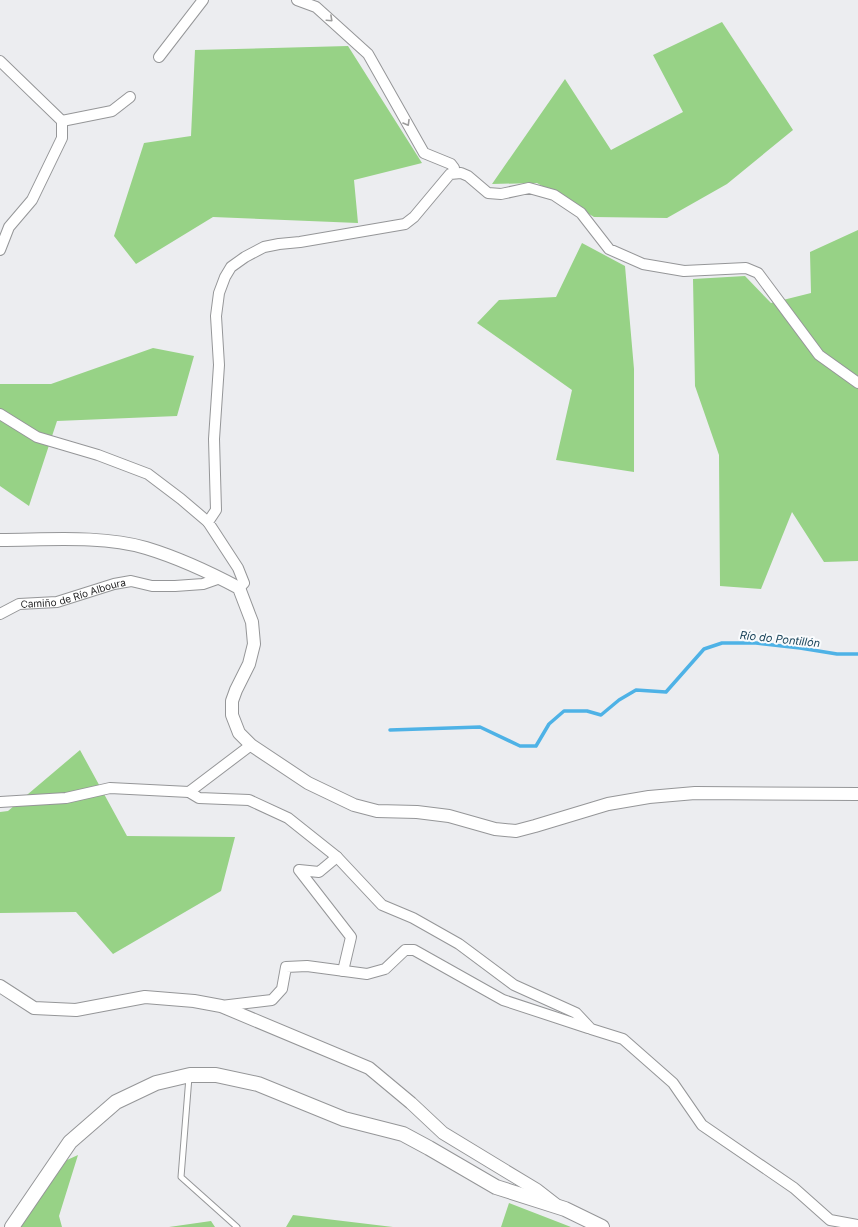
<svg xmlns="http://www.w3.org/2000/svg" width="858" height="1227" font-family="Inter,sans-serif">
	<style>
		.forest { fill: #97d286 }
		.lines { fill: none; stroke-linecap: round; stroke-linejoin: round }
		.stream { stroke: #4eb2e6; stroke-width: 3.5 }
		.service-casing { stroke: #959698; stroke-width: 7 }
		.minor-casing { stroke: #959698; stroke-width: 12 }
		.tertiary-casing { stroke: #959698; stroke-width: 14 }
		.secondary-casing { stroke: #959698; stroke-width: 16 }
		.service { stroke: #fff; stroke-width: 5 }
		.minor { stroke: #fff; stroke-width: 10 }
		.tertiary { stroke: #fff; stroke-width: 12 }
		.secondary { stroke: #fff; stroke-width: 14 }
		.oneway { stroke: #9c9c9c }
		.labels { text-anchor: middle; dominant-baseline: central; stroke-width: 4; stroke-linejoin: round; paint-order: stroke }
		.street-label { font-size: 10px; fill: #232324; stroke: #f9fbfd }
		.water-label { font-size: 11px; font-style: italic; fill: #1c465c; stroke: #f9fbfd }
	</style>
	<rect width="100%" height="100%" fill="#ecedf0"/>
	<path class="forest" d="M722,22l71,108 -66,54 -60,34 -73,-1 -57,-34 -45,1 73,-105 46,71 72,-38 -30,-57z
		M348,46l74,117 -68,17 4,43 -145,-6 -77,47 -22,-28 30,-93 47,-7 4,-86z
		M858,230v331l-34,1 -32,-50 -31,77 -41,-3 -1,-131 -24,-69 -2,-107 52,-3 26,27 40,-10 -1,-41z
		M582,243l43,23 9,103v103l-78,-12 16,-70 -95,-67 22,-23 57,-3z
		M153,348l41,8 -17,60 -120,5 -28,85 -29,-20v-102h51z
		M80,750l47,86 108,1 -14,54 -108,63 -37,-42 -76,1v-101l8,-1z
		M78,1155l-19,61 3,11h-44l49,-67z
		M509,1203l62,24h-70z
		M293,1215l100,12h-107z
		M211,1221l4,6h-46z"/>
	<g class="lines">
		<path class="stream" d="M390,730l90,-3 40,19h16l13,-22 15,-13h23l14,4 18,-15 17,-10 30,2 38,-43 18,-6h34l44,5 37,6h21"/>
		<g class="service-casing">
			<path id="service" d="M189,1077l-8,100 56,50"/>
		</g>
		<g class="minor-casing">
			<g id="minor">
				<path d="M297,0l19,7 52,47 56,99 27,11 3,4v5"/>
				<path d="M159,57l44,-57"/>
				<path d="M0,61l62,60v17l-30,62 -23,27 -9,23"/>
				<path d="M62,121l50,-10 18,-14"/>
				<path d="M0,414l37,23 61,18 50,19 33,25 27,23"/>
				<path d="M239,588l5,-5 -6,-15 -30,-46 8,-12 -2,-71 5,-74 -3,-49 3,-23 6,-16 6,-10 14,-10 19,-10 15,-3 21,-2 105,-18 9,-7 36,-43 11,-1 7,3 20,17 13,1 28,-6 25,7 27,18 28,36 34,15 41,7 62,-3 12,5 61,82 39,28"/>
				<path id="s1" d="M0,614l19,-10 38,-2 57,-18 17,-3 21,5h23l28,-2 17,-6"/>
				<path d="M189,792l10,6 50,2 39,18 49,39 45,48 31,13 46,26 55,41 62,28 15,16 32,10 50,44 29,42 92,63 36,32 28,5"/>
				<path d="M0,802l66,-4 44,-10 79,4 62,-47"/>
				<path d="M337,857l-18,15 -20,-2 52,67 -8,34"/>
				<path d="M221,1006l51,-6 10,-11 4,-22 21,-1 60,8 18,-5 20,-19h9l89,50 85,28"/>
			</g>
		</g>
		<g class="tertiary-casing">
			<path id="tertiary" d="M0,540c47,0 101,-5 146,8 33,10 63,24 93,40l13,34 2,22 -5,20 -13,26 -4,11v14l7,18 12,12 57,38 46,22 23,6 40,1 32,4 46,13 21,2 19,-5 73,-22 41,-7 46,-4 163,1
				M0,986l34,22 42,2 69,-13 49,4 27,5 148,62 42,35 32,30 94,57 18,14"/>
		</g>
		<g class="secondary-casing">
			<path id="secondary" d="M12,1227l58,-85 46,-40 40,-19 34,-8h26l42,9 86,35 59,15 26,14 67,39 69,22 37,18"/>
		</g>
		<use href="#service" class="service"/>
		<use href="#minor" class="minor"/>
		<use href="#tertiary" class="tertiary"/>
		<use href="#secondary" class="secondary"/>
	</g>
	<defs><path id="oneway-chevron" d="M-2-3.5L2.5 0L-2 3.5" fill="none" stroke-width="1.6" stroke-linecap="round" stroke-linejoin="round"/></defs>
	<g class="oneway">
		<use href="#oneway-chevron" transform="translate(330 19) rotate(43)"/>
		<use href="#oneway-chevron" transform="translate(407 123) rotate(60)"/>
	</g>
	<g class="labels">
		<g class="street-label">
			<text stroke="none"><textPath href="#s1" startOffset="77">Camiño de Río Alboura</textPath></text>
		</g>
		<g class="water-label">
			<text transform="translate(780 639) rotate(6)">Río do Pontillón</text>
		</g>
	</g>
</svg>
